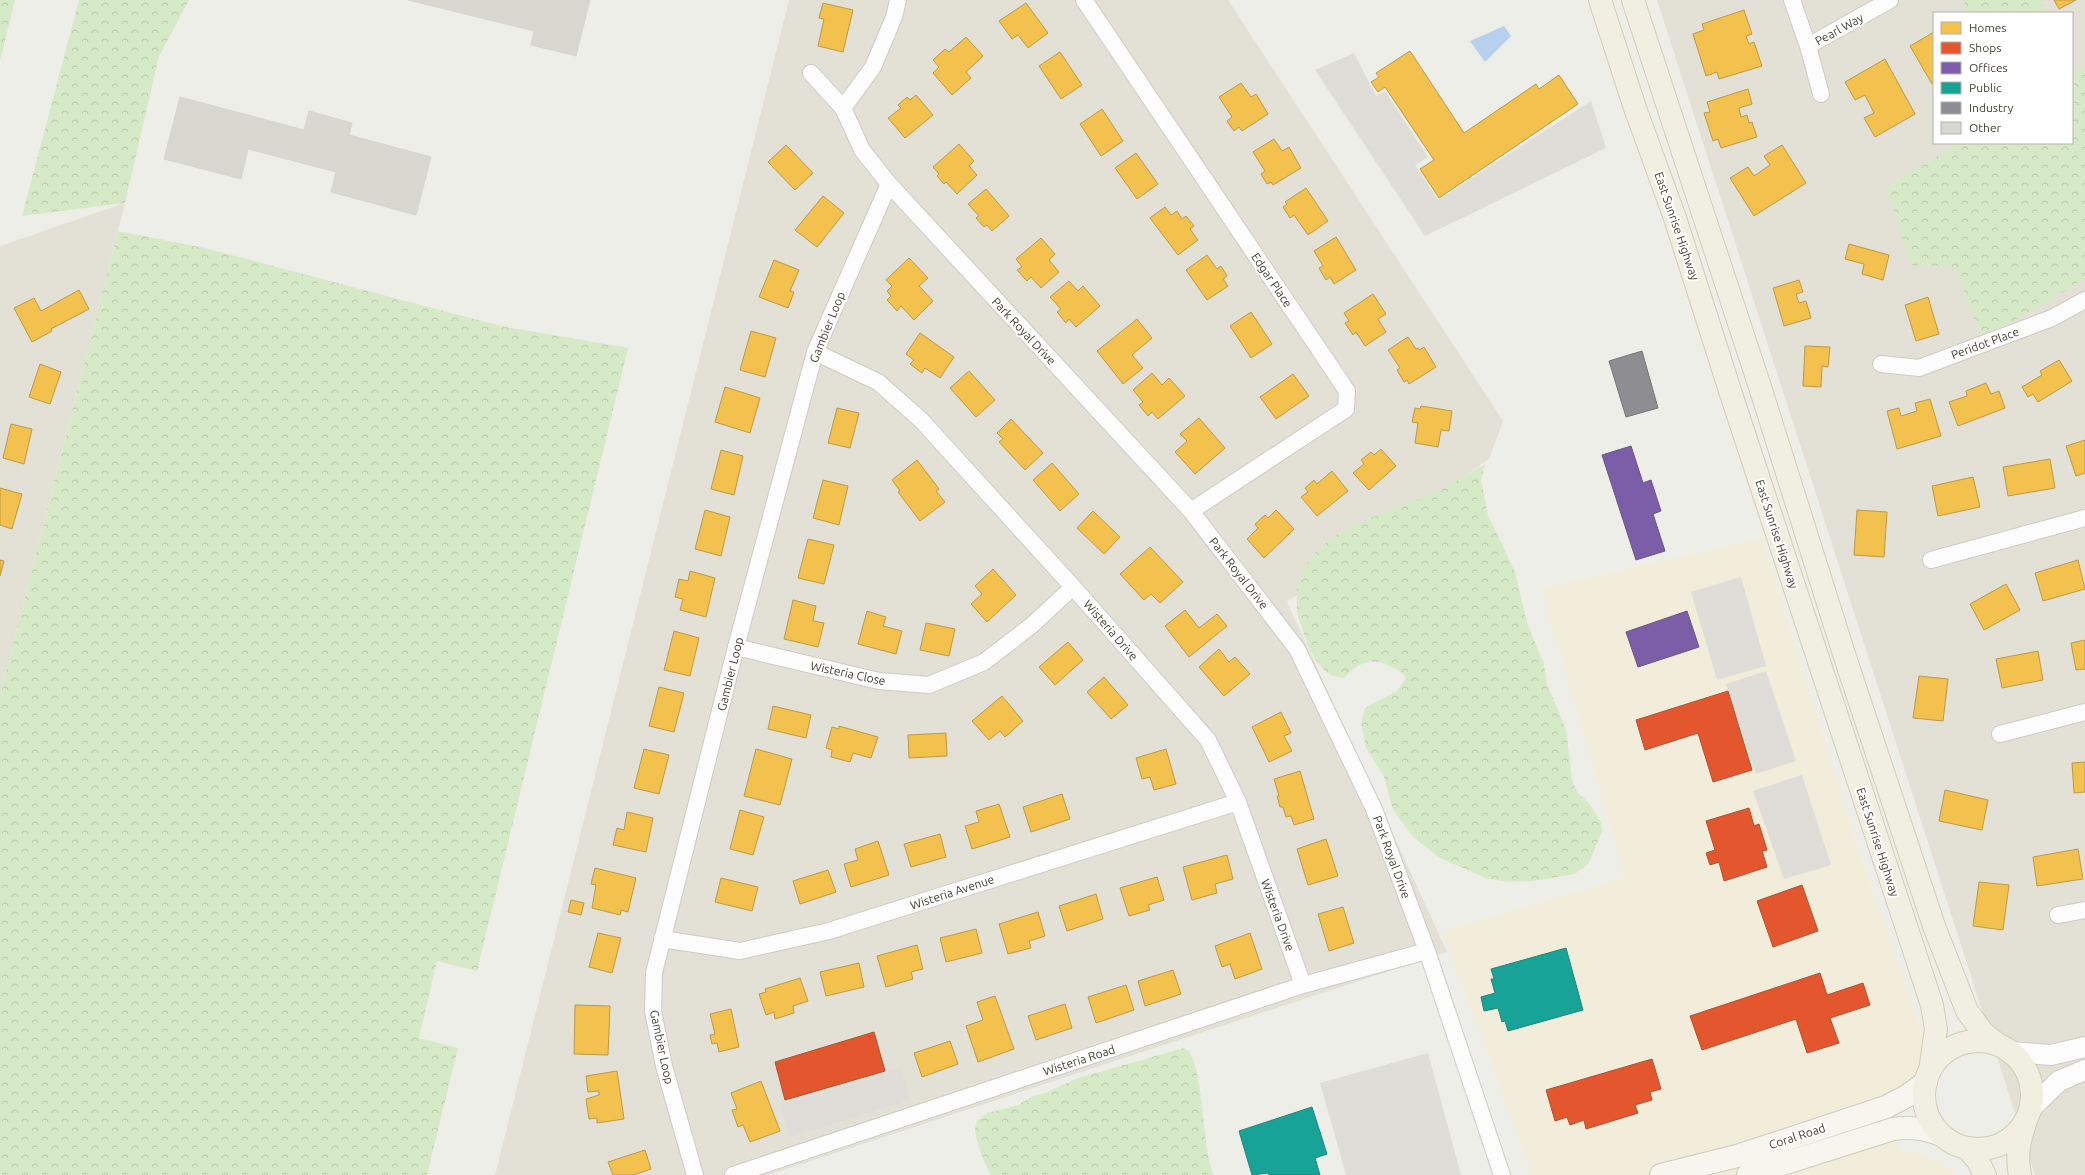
<svg xmlns="http://www.w3.org/2000/svg" width="2085" height="1175" font-family="Ubuntu,sans-serif">
	<style>
		.residential { fill: #e3e1d5; fill-rule: evenodd }
		.commercial { fill: #f2ecda }
		.forest { fill: url(#forest-crowns) }
		.parking { fill: #deddd8 }
		.water { fill: #b7d0ee }
		.homes { fill: #f2c14e; stroke: #be9a46 }
		.shops { fill: #e4572e; stroke: #b45030 }
		.offices { fill: #7b5ea7; stroke: #6a5584 }
		.public { fill: #17a398; stroke: #24857a }
		.industry { fill: #8d8d92; stroke: #777676 }
		.building { fill: #d8d7d0; stroke: #d7d5ce }
		.lines { fill: none; stroke-linecap: round; stroke-linejoin: round }
		.minor-casing { stroke: #cdccc5; stroke-width: 18 }
		.tertiary-casing { stroke: #cdccc5; stroke-width: 22 }
		.secondary-casing { stroke: #ceccbf; stroke-width: 24 }
		.primary-casing { stroke: #d1cdb5; stroke-width: 24 }
		.minor { stroke: #fcfcfc; stroke-width: 16 }
		.tertiary { stroke: #fcfcfc; stroke-width: 20 }
		.secondary { stroke: #f6f5ee; stroke-width: 22 }
		.primary { stroke: #f1efe2; stroke-width: 22 }
		.labels { text-anchor: middle; dominant-baseline: central; stroke-width: 4; stroke-linejoin: round; paint-order: stroke }
		.street-label { font-size: 12px; fill: #444034; stroke: #fff }
	</style>
	<defs>
		<pattern id="forest-crowns" width="20" height="18" patternUnits="userSpaceOnUse"><rect width="20" height="18" fill="#d7eac7"/><path d="M2 6a3 3 0 1 1 6 0M12 15a3 3 0 1 1 6 0" fill="none" stroke="#bacaac"/></pattern>
	</defs>
	<rect width="100%" height="100%" fill="#eeeee8"/>
	<path class="residential" d="M789,0h439l275,421 -14,38 -202,143 160,350 -679,223h-273z
		M1657,0h428v1175h-50zM1934,13h138v130h-138z
		M125,203l-7,28 -118,464v-449z"/>
	<path class="commercial" d="M1762,538l96,311 68,194 -12,32 -10,13 -22,12 20,50 19,3 20,9 15,13h-424l-90,-244 183,-53 -84,-289z"/>
	<path class="forest" d="M0,0h15l-15,61z
		M79,0h110l-30,56 -34,147 -103,13z
		M1964,0h75l8,13h-81z
		M2085,68v211l-103,61 -27,-73 -44,-2 -25,-78 73,-44h113v-67z
		M118,231l87,17 296,78 127,22 -151,623 -40,-10 -18,77 39,10 -31,127h-427v-480z
		M1485,464l-4,17 7,34 27,57 12,51 17,41 3,21 19,44 6,51 5,12 12,11 12,19 1,9 -13,32 -14,11 -42,7 -26,1 -21,-4 -46,-20 -27,-21 -20,-27 -9,-33 -18,-29 -5,-25 4,-15 32,-17 9,-13c-5,-7 -10,-9 -18,-13 -18,-8 -32,-1 -44,13 -5,-1 -11,-1 -15,-4 -13,-10 -22,-27 -26,-43 -2,-7 -6,-16 -6,-23 -6,-74 81,-90 132,-113 19,-9 38,-20 56,-31z
		M1184,1048c21,9 17,102 30,127h-223l-8,-16 -7,-21 -1,-9 2,-8 10,-8 31,-8 15,-9 12,-3 33,-15z"/>
	<path class="parking" d="M1354,53l22,43 9,-5 43,66 -13,8 23,35 153,-99 15,47 -181,88 -110,-166z
		M1741,577l25,89 -49,14 -26,-88z
		M1766,671l30,90 -40,13 -30,-90z
		M1802,775l29,90 -47,14 -31,-88z
		M1428,1053l33,122h-115l-26,-92z
		M901,1067l9,33 -120,37 -10,-33z"/>
	<path class="water" d="M1504,26l7,10 -26,26 -15,-21z"/>
	<path class="homes" d="M2054,0h22l-17,9z
		M823,3l30,7 -10,42 -25,-6 6,-27 -5,-1z
		M1026,3l22,30 -20,15 -10,-13 -6,4 -13,-18z
		M1744,10l8,24 -6,2 3,8 5,-2 8,24 -43,13 -2,-7 -11,4 -13,-42 11,-4 -2,-6z
		M1934,32v51l-2,1 -22,-38z
		M966,37l17,19 -17,16 5,6 -19,17 -19,-22 6,-6 -6,-7 12,-11 4,3z
		M1410,51l54,82 72,-49 3,5 20,-14 19,29 -139,94 -19,-29 14,-9 -49,-73 -7,5 -7,-10 8,-5 -3,-4z
		M1060,52l22,33 -21,14 -22,-33z
		M1885,59l30,55 -40,23 -11,-19 10,-5 -9,-18 -10,5 -10,-18z
		M1241,83l10,14 5,-3 12,20 -26,17 -3,-4 -5,4 -7,-10 5,-4 -13,-20z
		M1748,89l4,15 -13,4 2,9 6,-2 2,8 3,-1 5,15 -36,11 -3,-9 -5,2 -9,-28 6,-1 -3,-10z
		M916,95l17,20 -28,23 -17,-20 13,-10 -3,-3 9,-8 3,3z
		M1102,109l21,32 -22,15 -21,-32z
		M1274,139l8,12 7,-4 12,21 -28,17 -2,-3 -4,2 -6,-10 4,-3 -12,-19z
		M959,144l15,17 -5,5 8,9 -20,19 -11,-12 -2,2 -7,-8 2,-2 -6,-7z
		M786,145l27,28 -18,17 -27,-28z
		M1782,145l24,38 -52,33 -24,-38 18,-11 6,9 16,-11 -6,-9z
		M1136,153l22,31 -21,15 -22,-31z
		M1306,188l22,33 -20,14 -14,-20 -4,3 -7,-11 4,-3 -2,-2z
		M986,189l23,27 -17,15 -5,-6 -3,2 -8,-9 3,-2 -11,-12z
		M823,196l21,17 -27,34 -22,-17z
		M1165,207l6,8 6,-4 5,8 4,-3 8,10 -4,3 8,11 -20,15 -28,-37z
		M1336,237l20,33 -22,14 -4,-7 -4,3 -7,-12 4,-2 -9,-15z
		M1041,238l14,16 -6,6 10,12 -18,16 -10,-11 -4,4 -10,-11 5,-3 -6,-8z
		M1849,244l40,11 -6,25 -21,-6 2,-10 -19,-5z
		M1207,255l10,14 4,-3 6,10 -4,3 5,7 -21,14 -21,-30z
		M909,258l19,20 -9,8 14,15 -19,19 -13,-14 -4,5 -10,-11 4,-4 -4,-5 5,-5 -6,-6z
		M774,260l25,10 -9,21 4,1 -6,16 -29,-11z
		M1799,280l4,12 -7,2 3,9 7,-2 5,17 -27,8 -11,-38z
		M1069,281l9,10 5,-5 17,20 -24,21 -7,-8 -3,4 -9,-11 4,-3 -11,-12z
		M79,290l10,19 -38,20 1,2 -20,11 -18,-34 20,-10 7,13z
		M1373,294l13,20 -8,5 8,13 -21,14 -9,-14 -3,3 -8,-12 4,-2 -5,-8z
		M1928,297l11,37 -23,7 -11,-36z
		M1251,312l21,32 -21,14 -21,-32z
		M1137,319l15,19 -20,17 11,13 -20,16 -26,-33z
		M751,331l25,7 -11,39 -25,-7z
		M920,333l34,24 -14,21 -15,-10 -3,5 -12,-9 4,-4 -8,-6z
		M1408,337l8,12 2,-1 1,2 5,-3 12,20 -27,17 -2,-4 -3,2 -7,-12 3,-2 -12,-18z
		M1805,346l25,1 -2,20 -6,-1 -1,21 -18,-1z
		M2059,360l13,21 -34,21 -5,-8 -5,3 -6,-10 20,-12 -2,-4z
		M40,364l21,8 -11,32 -21,-7z
		M969,371l26,29 -19,17 -26,-29z
		M1152,373l10,12 7,-7 16,18 -27,23 -6,-7 -4,4 -9,-11 4,-3 -10,-12z
		M1293,374l16,22 -33,23 -16,-22z
		M1986,383l5,11 8,-3 6,17 -47,18 -9,-24 18,-6 -1,-5z
		M725,387l35,11 -10,35 -35,-11z
		M1930,399l11,37 -44,13 -10,-38 12,-3 2,8 16,-5 -2,-8z
		M1421,406l31,5 -3,20 -8,-1 -3,17 -23,-4 3,-20 -6,-1 3,-14 5,1z
		M837,408l22,5 -9,35 -22,-5z
		M1199,418l26,30 -30,26 -20,-22 12,-11 -7,-7z
		M1011,419l32,34 -18,17 -26,-28 4,-3 -6,-6z
		M11,424l21,5 -8,35 -21,-6z
		M2085,440v33l-9,3 -10,-30z
		M1381,449l15,17 -27,24 -16,-17 11,-9 -3,-4 10,-8 3,3z
		M721,450l22,6 -9,39 -23,-6z
		M2050,459l5,29 -47,8 -5,-29z
		M917,460l22,29 -3,2 9,11 -25,19 -22,-29 2,-1 -8,-11z
		M1052,463l27,31 -19,17 -27,-31z
		M1332,471l16,20 -31,25 -16,-19 7,-5 -3,-4 9,-8 3,4z
		M1973,477l7,30 -42,9 -6,-30z
		M823,480l25,6 -9,39 -26,-7z
		M0,488l22,6 -10,35 -12,-4z
		M705,510l25,7 -9,39 -26,-7z
		M1276,510l18,19 -30,29 -17,-19 11,-11 -3,-4 10,-9 3,3z
		M1857,510l30,2 -3,45 -30,-2z
		M1093,511l27,26 -16,17 -27,-26z
		M808,539l26,6 -10,39 -26,-6z
		M1150,547l33,35 -23,21 -9,-9 -7,6 -24,-26z
		M0,560l4,1 -4,15z
		M2078,560l7,29 -42,12 -8,-28z
		M993,569l23,26 -29,27 -16,-18 11,-10 -7,-8z
		M690,571l25,7 -9,39 -26,-7 3,-11 -8,-2 4,-18 9,2z
		M2006,584l14,26 -36,20 -14,-26z
		M793,600l23,6 -3,15 11,2 -6,24 -34,-8z
		M1185,610l14,18 18,-14 10,12 -38,31 -24,-31z
		M867,611l19,6 -3,9 19,5 -6,23 -38,-10z
		M926,623l29,6 -6,27 -29,-6z
		M674,631l25,7 -9,38 -26,-6z
		M2085,640v29l-9,1 -5,-27z
		M1068,642l15,18 -28,25 -16,-18z
		M1219,649l10,13 6,-5 15,17 -26,22 -25,-29z
		M2038,651l5,29 -41,8 -6,-29z
		M1919,676l29,3 -5,42 -30,-3z
		M1104,677l24,28 -17,14 -24,-27z
		M659,687l25,6 -10,39 -25,-6z
		M1002,696l21,25 -18,16 -5,-6 -11,9 -17,-19z
		M773,706l38,9 -5,23 -38,-9z
		M1281,712l10,21 -7,3 8,15 -23,11 -17,-35z
		M839,726l39,11 -7,21 -18,-5 -3,9 -19,-5 1,-7 -6,-2 6,-21 7,2z
		M946,733l1,23 -38,2 -1,-23z
		M644,749l25,6 -10,39 -25,-6z
		M756,749l36,10 -12,46 -36,-9z
		M1166,749l10,35 -22,6 -4,-13 -8,2 -6,-21z
		M2085,762v30l-11,1 -2,-30z
		M1300,771l14,48 -20,6 -3,-9 -5,1 -3,-10h-3l-3,-11h2l-5,-17z
		M1945,790l43,10 -6,30 -43,-9z
		M1062,794l8,25 -39,13 -8,-25z
		M999,804l11,33 -38,12 -7,-23 14,-4 -3,-11z
		M740,810l24,7 -11,38 -23,-6z
		M627,812l26,6 -7,34 -33,-7 4,-17 7,2z
		M940,834l6,23 -35,10 -7,-23z
		M1326,839l12,37 -30,9 -11,-36z
		M878,841l11,34 -38,12 -7,-23 14,-4 -3,-11z
		M2078,849l5,30 -46,7 -4,-29z
		M1227,855l6,24 -18,5 2,9 -25,7 -9,-33z
		M595,868l41,10 -8,34 -7,-2 -1,5 -28,-7 4,-23 -5,-1z
		M828,870l8,22 -36,12 -7,-23z
		M1157,877l7,23 -16,5 2,5 -21,6 -9,-28z
		M721,878l37,9 -6,24 -37,-9z
		M1979,882l30,3 -6,45 -30,-4z
		M1096,894l7,25 -36,12 -8,-25z
		M571,900l13,3 -3,12 -13,-3z
		M1343,907l11,36 -25,8 -11,-37z
		M1038,912l7,24 -16,5 2,7 -23,6 -9,-30z
		M976,929l6,24 -36,9 -6,-24z
		M598,933l23,5 -9,35 -23,-6z
		M1250,933l12,36 -27,10 -5,-15 -8,3 -7,-21z
		M917,945l6,24 -12,3 2,7 -27,8 -9,-31z
		M859,963l5,24 -38,9 -6,-24z
		M1173,970l8,24 -36,12 -7,-25z
		M800,978l8,23 -15,5 1,7 -19,6 -1,-7 -8,3 -7,-21 7,-2 -1,-3z
		M1126,985l8,25 -38,13 -8,-26z
		M995,996l19,53 -36,13 -12,-36 17,-6 -6,-18z
		M1065,1004l7,24 -36,12 -8,-24z
		M575,1005l35,1 -2,49 -34,-1z
		M731,1009l8,38 -20,5 -2,-9 -5,1 -2,-9 5,-1 -5,-20z
		M950,1041l8,23 -36,13 -8,-24z
		M617,1071l7,48 -27,4v-5l-8,1 -3,-20 13,-4v-4l-11,1 -2,-16z
		M761,1081l19,50 -30,11 -7,-17 -5,2 -6,-17 5,-1 -6,-16z
		M645,1150l6,19 -17,6h-21l-5,-13z"/>
	<path class="shops" d="M1728,691l24,79 -39,12 -15,-49 -53,17 -9,-30z
		M1749,808l5,18 5,-2 8,26 -5,1 5,16 -43,14 -5,-19 -9,3 -4,-12 9,-3 -9,-29z
		M1802,885l16,46 -45,16 -16,-46z
		M1820,973l7,22 36,-12 7,22 -40,13 9,25 -32,10 -11,-34 -94,31 -12,-34z
		M874,1032l11,39 -100,29 -10,-38z
		M1652,1059l9,30 -11,3 2,8 -17,5 3,8 -52,16 -2,-9 -14,5 -3,-8 -12,4 -9,-31z"/>
	<path class="offices" d="M1631,446l12,37 8,-3 10,31 -8,3 12,37 -29,9 -34,-105z
		M1687,611l12,36 -61,20 -12,-35z"/>
	<path class="public" d="M1566,948l17,62 -75,21 -3,-10 -3,1 -4,-14 -14,3 -3,-14 14,-4 -4,-14h3l-3,-10z
		M1312,1107l15,47 -12,4 5,17h-51l-1,-2 -16,2 -13,-44z"/>
	<path class="industry" d="M1642,351l16,57 -32,9 -17,-56z"/>
	<path class="building" d="M408,0h182l-14,56 -45,-11 3,-14z
		M180,97l124,33 5,-19 43,12 -3,12 82,22 -15,58 -85,-23 5,-20 -88,-23 -7,30 -77,-20z"/>
	<g class="lines">
		<g class="minor-casing">
			<path id="minor" d="M1084,0l263,391 -1,18 -155,102
				M1792,0l16,46 13,48
				M1808,46l82,-46
				M811,73l32,35 19,42 27,34 302,327 106,138 77,160 53,142 75,224
				M843,108l30,-41 21,-50 4,-17
				M815,352l63,30 43,38 152,167 135,153 30,62 65,183
				M1881,364l38,4 133,-50 33,-18
				M1931,560l154,-42
				M736,647l143,34 50,4 55,-23 48,-37 41,-38
				M2000,734l85,-22
				M2058,915l27,-5
				M662,939l78,12 89,-20 409,-129
				M695,1175l-31,-109 -11,-55 1,-38 82,-326 79,-295 74,-168
				M733,1175l570,-190 124,-34"/>
		</g>
		<g class="tertiary-casing">
			<path id="tertiary" d="M2011,1052l40,3 34,-8
				M2030,1109l29,-28 26,-11"/>
		</g>
		<g class="secondary-casing">
			<path id="secondary" d="M1661,1175l76,-19 149,-49 21,-11 19,-14
				M1748,1175l145,-46c18,-2 31,-1 48,6"/>
		</g>
		<g class="primary-casing">
			<path id="primary" d="M1600,0l35,108 40,110 57,179 200,608 4,24 -6,42
				M1633,0l127,387 84,267 90,272 33,85 16,22 14,11
				M1924 1095a54 54 0 1 1 108 0a54 54 0 1 1-108 0Z
				M1967,1148l11,13 7,14
				M2020,1175c-4,-21 -1,-32 5,-52"/>
		</g>
		<use href="#minor" class="minor"/>
		<use href="#tertiary" class="tertiary"/>
		<use href="#secondary" class="secondary"/>
		<use href="#primary" class="primary"/>
	</g>
	<g class="labels">
		<g class="street-label">
			<text transform="translate(1839 29) rotate(-29)">Pearl Way</text>
			<text transform="translate(1677 226) rotate(71)">East Sunrise Highway</text>
			<text transform="translate(1272 280) rotate(56)">Edgar Place</text>
			<text transform="translate(827 327) rotate(-68)">Gambier Loop</text>
			<text transform="translate(1024 331) rotate(47)">Park Royal Drive</text>
			<text transform="translate(1985 343) rotate(-20)">Peridot Place</text>
			<text transform="translate(1777 534) rotate(72)">East Sunrise Highway</text>
			<text transform="translate(1239 573) rotate(52)">Park Royal Drive</text>
			<text transform="translate(1111 630) rotate(49)">Wisteria Drive</text>
			<text transform="translate(848 673) rotate(12)">Wisteria Close</text>
			<text transform="translate(730 674) rotate(-76)">Gambier Loop</text>
			<text transform="translate(1878 842) rotate(72)">East Sunrise Highway</text>
			<text transform="translate(1392 857) rotate(70)">Park Royal Drive</text>
			<text transform="translate(952 892) rotate(-18)">Wisteria Avenue</text>
			<text transform="translate(1278 915) rotate(70)">Wisteria Drive</text>
			<text transform="translate(662 1047) rotate(78)">Gambier Loop</text>
			<text transform="translate(1079 1060) rotate(-18)">Wisteria Road</text>
			<text transform="translate(1797 1136) rotate(-18)">Coral Road</text>
		</g>
	</g>
	<rect x="1933" y="12" width="140" height="132" fill="#ffffff" stroke="#b4b3ae"/>
	<rect x="1941" y="22" width="20" height="12" fill="#f2c14e" stroke="#b4b3ae"/>
	<text x="1969" y="32" font-size="12" fill="#444034">Homes</text>
	<rect x="1941" y="42" width="20" height="12" fill="#e4572e" stroke="#b4b3ae"/>
	<text x="1969" y="52" font-size="12" fill="#444034">Shops</text>
	<rect x="1941" y="62" width="20" height="12" fill="#7b5ea7" stroke="#b4b3ae"/>
	<text x="1969" y="72" font-size="12" fill="#444034">Offices</text>
	<rect x="1941" y="82" width="20" height="12" fill="#17a398" stroke="#b4b3ae"/>
	<text x="1969" y="92" font-size="12" fill="#444034">Public</text>
	<rect x="1941" y="102" width="20" height="12" fill="#8d8d92" stroke="#b4b3ae"/>
	<text x="1969" y="112" font-size="12" fill="#444034">Industry</text>
	<rect x="1941" y="122" width="20" height="12" fill="#d8d7d0" stroke="#b4b3ae"/>
	<text x="1969" y="132" font-size="12" fill="#444034">Other</text>
</svg>
